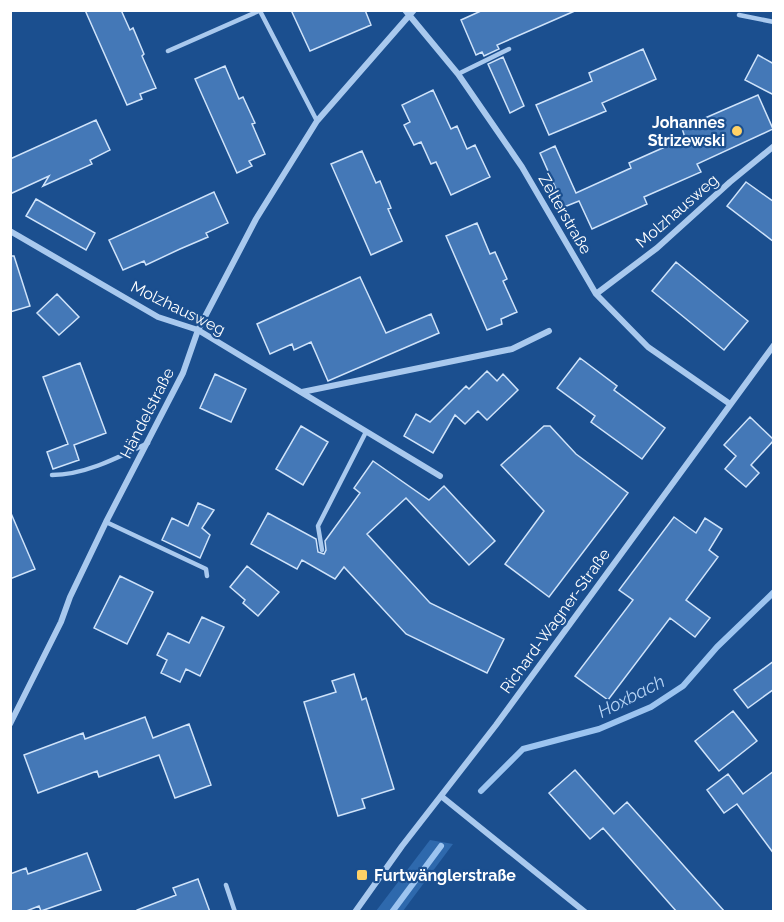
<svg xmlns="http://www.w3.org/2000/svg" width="784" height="922" font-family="Raleway,sans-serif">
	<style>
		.green { fill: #2e69ad }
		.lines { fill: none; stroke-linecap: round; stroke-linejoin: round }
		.stream { stroke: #9cc4f0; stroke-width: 6 }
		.building { fill: #4478b7; stroke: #cfe3fa; stroke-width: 1.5 }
		.service { stroke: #a9c9ee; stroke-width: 4.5 }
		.minor { stroke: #a9c9ee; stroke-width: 6 }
		.poi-dot { fill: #ffd166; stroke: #1b4f8f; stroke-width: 2 }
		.labels { text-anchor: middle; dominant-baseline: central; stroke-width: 4.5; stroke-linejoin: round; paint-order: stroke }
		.poi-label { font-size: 16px; font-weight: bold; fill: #fff; stroke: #1b4f8f; text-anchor: end }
		.street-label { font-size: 16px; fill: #fff; stroke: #1b4f8f }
		.water-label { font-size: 18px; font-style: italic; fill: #b5d3f5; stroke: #1b4f8f }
	</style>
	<rect width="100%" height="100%" fill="#1b4f8f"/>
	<path class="green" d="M430,840l23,4 -50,67h-27z"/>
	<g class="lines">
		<path class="stream" d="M481,791l42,-42 76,-20 52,-22 32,-21 34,-39 57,-55
			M392,912l49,-66"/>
	</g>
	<path class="building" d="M85,10h36l9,20 3,-2 11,26 -2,2 14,32 -16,6 2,5 -15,6z
		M291,10h74l6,15 -61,26z
		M483,10h94l-80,35 2,4 -15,7 -2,-4 -6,3 -15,-35z
		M643,49l13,30 -54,24 4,8 -57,24 -13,-30 56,-24 -3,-8z
		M758,55l16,9v31l-29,-15z
		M503,57l21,49 -14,7 -22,-49z
		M225,66l14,33 4,-2 12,26 -3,1 13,30 -16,7 3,5 -15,7 -42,-94z
		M433,90l18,39 6,-3 10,23 8,-4 15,32 -39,18 -15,-33 -5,2 -10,-22 -7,3 -10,-20 6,-3 -8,-17z
		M758,95l15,34 -76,35 4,8 -57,25 3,7 -55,25 -13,-28 -15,6 -24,-54 15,-7 21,47 55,-25 -2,-5 56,-25 -3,-10z
		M96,120l14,30 -20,10 2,4 -49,22 6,-10 -39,18v-35z
		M362,151l14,32 4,-2 11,27 -3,1 14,32 -31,14 -40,-91z
		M746,182l28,20v40l-47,-36z
		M214,192l14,31 -22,10 2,4 -28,12 -34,16 -2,-4 -21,9 -14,-30z
		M36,199l59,34 -9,17 -60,-34z
		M477,223l13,31 5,-2 12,27 -4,2 14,31 -16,7 1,5 -15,6 -41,-94z
		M10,256h4l16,50 -20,6z
		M676,262l72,59 -24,29 -72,-59z
		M360,277l26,56 45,-19 8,19 -111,48 -17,-39 -17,8 -2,-6 -22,10 -13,-30z
		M57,294l22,23 -20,18 -22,-22z
		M580,358l37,28 -3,4 51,38 -23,31 -51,-37 4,-6 -38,-28z
		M80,363l26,70 -32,12 5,15 -26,9 -6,-17 21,-8 -25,-67z
		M487,371l10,10 6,-7 15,16 -31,30 -9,-9 -13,13 -10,-9 -22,38 -29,-17 12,-22 14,8 36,-36 3,3z
		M215,374l31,15 -15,33 -31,-14z
		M750,417l24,23 -23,25 8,8 -13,14 -21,-18 11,-13 -12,-11z
		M301,426l27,16 -25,43 -27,-16z
		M544,426h6l26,28 52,39 -79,104 -44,-33 39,-53 -43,-46z
		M373,461l56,39 15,-14 51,55 -26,24 -63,-67 -39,36 63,69 74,36 -17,34 -81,-39 -62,-67 -9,12 -33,-19 -5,9 -46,-25 17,-31 48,26 2,13 6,2 2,-4 -1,-9 35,-48 -6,-5z
		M198,503l16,7 -12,18 8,7 -10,23 -38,-18 10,-22 16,8z
		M10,511l25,58 -25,10z
		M674,517l22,16 9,-15 17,11 -13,21 9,7 -32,43 24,18 -15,19 -25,-19 -62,82 -33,-24 58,-76 -14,-10z
		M247,566l32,26 -21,24 -15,-13 2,-3 -15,-13z
		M120,576l33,16 -26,52 -33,-16z
		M202,617l22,10 -24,49 -14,-7 -6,13 -19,-9 6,-13 -10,-5 11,-22 21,10z
		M774,661v28l-26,19 -14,-18z
		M354,674l8,26 4,-2 28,91 -32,10 3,9 -27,8 -34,-114 32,-10 -4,-11z
		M733,711l24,30 -38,30 -24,-30z
		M145,717l8,21 36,-14 22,61 -36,13 -16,-43 -60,22 -2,-6 -59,22 -14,-38 59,-22 2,6z
		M575,770l39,44 13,-12 98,110h-48l-74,-84 -13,11 -41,-46z
		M774,771v83l-37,-50 -13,9 -17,-23 21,-16 15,20z
		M87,853l14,37 -60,21 -2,-5 -15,6h-14v-38l16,-6 2,6z
		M198,879l12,33h-73v-2l39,-15 -3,-7z"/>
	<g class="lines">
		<path class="service" d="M260,11l57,110
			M739,15l35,7
			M168,51l93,-41
			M458,74l51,-25
			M52,475c33,0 67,-18 96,-32
			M106,522l100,47 1,7
			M322,550l-4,-24 48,-94
			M226,885l9,27"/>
		<path class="minor" d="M405,10l53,64 64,93 74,127 52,53 82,57
			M10,231l148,86 40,13 242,146
			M596,294l61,-46 73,-66 44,-36
			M302,392l210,-43 37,-18
			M10,724l51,-102 9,-25 36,-75 77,-149 15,-43 58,-111 61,-98 97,-111
			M441,796l144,116
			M355,912l47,-66 94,-121 278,-380"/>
	</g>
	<g class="poi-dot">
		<circle cx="737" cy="131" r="6"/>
		<rect x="356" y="869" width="12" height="12" rx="3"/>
	</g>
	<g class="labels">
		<g class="poi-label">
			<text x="725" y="122">Johannes<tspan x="725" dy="18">Strizewski</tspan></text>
			<text x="374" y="875" text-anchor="start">Furtwänglerstraße</text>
		</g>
		<g class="street-label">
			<text transform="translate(677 211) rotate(-41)">Molzhausweg</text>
			<text transform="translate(565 214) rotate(60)">Zelterstraße</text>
			<text transform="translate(178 308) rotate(26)">Molzhausweg</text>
			<text transform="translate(147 413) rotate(-63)">Händelstraße</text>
			<text transform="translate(555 621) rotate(-54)">Richard-Wagner-Straße</text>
		</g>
		<g class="water-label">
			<text transform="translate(631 696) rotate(-27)">Hoxbach</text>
		</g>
	</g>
	<rect width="784" height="922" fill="none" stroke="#ffffff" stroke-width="24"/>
</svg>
